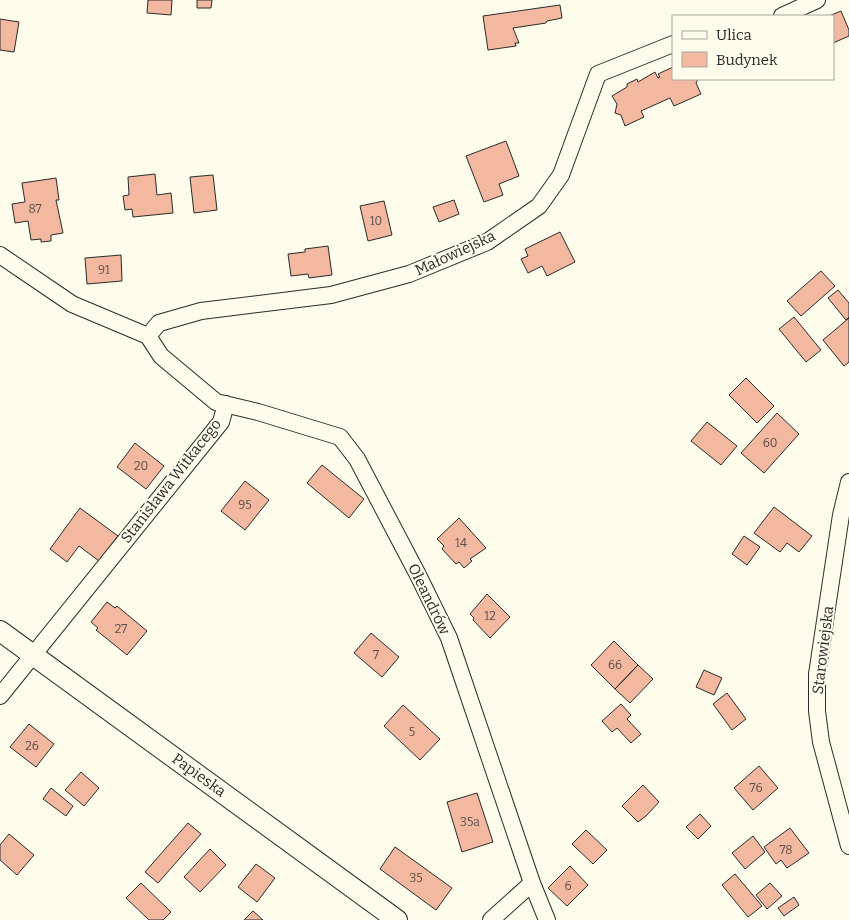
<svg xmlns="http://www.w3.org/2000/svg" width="849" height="920" font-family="Bitter,serif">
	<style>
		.building { fill: #f2b8a0; stroke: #2b2b2b }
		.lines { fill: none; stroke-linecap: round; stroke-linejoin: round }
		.minor-casing { stroke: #2b2b2b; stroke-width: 18 }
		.tertiary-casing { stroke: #2b2b2b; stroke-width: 22 }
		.minor { stroke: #fdfbea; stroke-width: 16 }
		.tertiary { stroke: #fdfbea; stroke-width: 20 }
		.labels { text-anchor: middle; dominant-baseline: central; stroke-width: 4; stroke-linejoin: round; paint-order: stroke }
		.number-label { font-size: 12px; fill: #5d4e48 }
		.street-label { font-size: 15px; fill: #2b2b2b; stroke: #fdfbea }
	</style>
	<rect width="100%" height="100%" fill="#fdfbea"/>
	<path class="building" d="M148,0h24l-1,15 -24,-2z
		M197,0h15l-1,8h-14z
		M560,5l2,13 -15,3 -1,2 -33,5 6,15h-4l1,3 -28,4 -5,-34z
		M841,11l8,19v6l-16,7v-27h-4z
		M0,19l19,3 -5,30 -14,-2z
		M673,67v12h25l-2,4 5,11 -27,12 -4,-8 -29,13 3,6 -19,9 -4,-11 -6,-2 2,-9 -5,-8 15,-9v-3l10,-5 1,3 17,-10 3,6 2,-1 -2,-3z
		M506,141l13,35 -20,8 4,11 -19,7 -18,-46z
		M155,174l2,21 14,-2 2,20 -40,4 -1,-8 -7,1 -2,-14 6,-1 -1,-18z
		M213,175l4,35 -23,3 -4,-36z
		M56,178l3,22h-3l7,33 -12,2v6l-10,1v-3l-10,1 -3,-19 -13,2 -3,-19 13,-2 -3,-19z
		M454,200l5,14 -20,8 -6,-15z
		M384,201l8,34 -24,6 -8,-35z
		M560,232l15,30 -28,14 -5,-10 -14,7 -7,-14 7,-3 -3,-7z
		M328,246l4,29 -23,3 -1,-4 -17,2 -3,-22 17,-2v-3z
		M121,255l1,26 -35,3 -2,-26z
		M821,271l14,15 -34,30 -14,-15z
		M838,290l11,13v14l-3,3 -18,-22z
		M794,317l27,33 -15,12 -27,-33z
		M849,318v44l-5,4 -21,-26z
		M746,378l28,28 -17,17 -28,-28z
		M777,413l22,21 -35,39 -23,-20z
		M707,422l30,24 -16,19 -30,-24z
		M135,443l29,23 -18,23 -29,-22z
		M322,465l42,34 -15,19 -42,-35z
		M245,481l24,19 -24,30 -24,-19z
		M774,507l38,29 -13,16 -12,-9 -7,9 -26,-19z
		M80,508l38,28 -19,25 -20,-15 -12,16 -17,-13z
		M459,518l27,30 -16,11 2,2 -8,7 -5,-6 -3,2 -14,-15 2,-3 -7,-7z
		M744,536l16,11 -13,18 -15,-11z
		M487,594l23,23 -20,21 -17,-18 1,-2 -4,-4z
		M107,602l8,6 2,-2 30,25 -20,24 -31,-25 2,-2 -7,-6z
		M371,633l28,24 -17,20 -28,-24z
		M614,641l24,24 -23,24 -24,-24z
		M638,665l15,14 -23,24 -15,-14z
		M704,670l18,8 -8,17 -18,-8z
		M727,693l19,26 -14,11 -19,-26z
		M621,704l10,11 -4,4 14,15 -10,9 -14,-15 -5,4 -10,-11z
		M403,705l37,34 -20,21 -36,-34z
		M29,724l25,20 -18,23 -26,-20z
		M759,766l19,22 -25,22 -19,-22z
		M81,772l18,16 -15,18 -19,-16z
		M643,785l16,17 -13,14 -8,6 -16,-16z
		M51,788l22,18 -7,10 -23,-17z
		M477,793l16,49 -31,10 -15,-50z
		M700,814l11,12 -13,13 -12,-12z
		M188,823l13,11 -43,49 -13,-11z
		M790,828l19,25 -22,15 -6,-8 -5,4 -12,-17z
		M586,830l21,20 -14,14 -21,-20z
		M9,834l25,21 -17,20 -17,-15v-15z
		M753,836l12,16 -20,17 -13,-16z
		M395,847l57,41 -16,22 -56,-41z
		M210,849l16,16 -26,27 -16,-15z
		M256,864l19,14 -18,24 -19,-15z
		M570,866l18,19 -21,21 -19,-18z
		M735,874l27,32 -14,11 -26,-32z
		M141,883l30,29 -8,8h-14l-23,-22z
		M770,883l12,13 -15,13 -11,-14z
		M794,897l5,8 -15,11 -6,-8z
		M253,911l10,9h-19z"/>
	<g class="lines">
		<g class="minor-casing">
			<path id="minor" d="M782,16l35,-16
				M0,255l72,49 76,32 13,20 55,46 42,10 82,25 17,22 61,116 31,63 83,245 15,37
				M148,336l11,-13 42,-12 130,-16 78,-21 78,-32 52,-36 22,-31 37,-101 75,-30
				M849,482l-8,33 -24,159v37l4,31 28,104
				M0,696l221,-274 5,-18
				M491,920l41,-37"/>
		</g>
		<g class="tertiary-casing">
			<path id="tertiary" d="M0,631l397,289"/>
		</g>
		<use href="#minor" class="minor"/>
		<use href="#tertiary" class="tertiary"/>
	</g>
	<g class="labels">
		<g class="number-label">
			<text x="35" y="209">87</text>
			<text x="376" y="221">10</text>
			<text x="104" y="270">91</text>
			<text x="770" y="443">60</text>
			<text x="141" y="466">20</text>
			<text x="245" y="505">95</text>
			<text x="461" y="543">14</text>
			<text x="490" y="616">12</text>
			<text x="121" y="629">27</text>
			<text x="376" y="655">7</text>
			<text x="615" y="665">66</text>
			<text x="412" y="732">5</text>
			<text x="32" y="746">26</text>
			<text x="756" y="788">76</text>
			<text x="470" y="822">35a</text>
			<text x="786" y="850">78</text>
			<text x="416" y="878">35</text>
			<text x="568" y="886">6</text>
		</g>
		<g class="street-label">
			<text transform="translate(455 253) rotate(-25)">Małowiejska</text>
			<text transform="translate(171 481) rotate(-52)">Stanisława Witkacego</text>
			<text transform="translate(429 599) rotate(64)">Oleandrów</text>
			<text transform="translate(823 650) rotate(-83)">Starowiejska</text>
			<text transform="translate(199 775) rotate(36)">Papieska</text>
		</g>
	</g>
	<rect x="672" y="15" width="162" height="65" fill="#fdfbea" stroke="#a9a89e"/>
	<rect x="682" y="31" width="25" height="8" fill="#fdfbea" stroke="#a9a89e"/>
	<text x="716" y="40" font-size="15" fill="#2b2b2b">Ulica</text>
	<rect x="682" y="52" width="25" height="15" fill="#f2b8a0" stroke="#a9a89e"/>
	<text x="716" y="65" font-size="15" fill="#2b2b2b">Budynek</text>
</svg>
